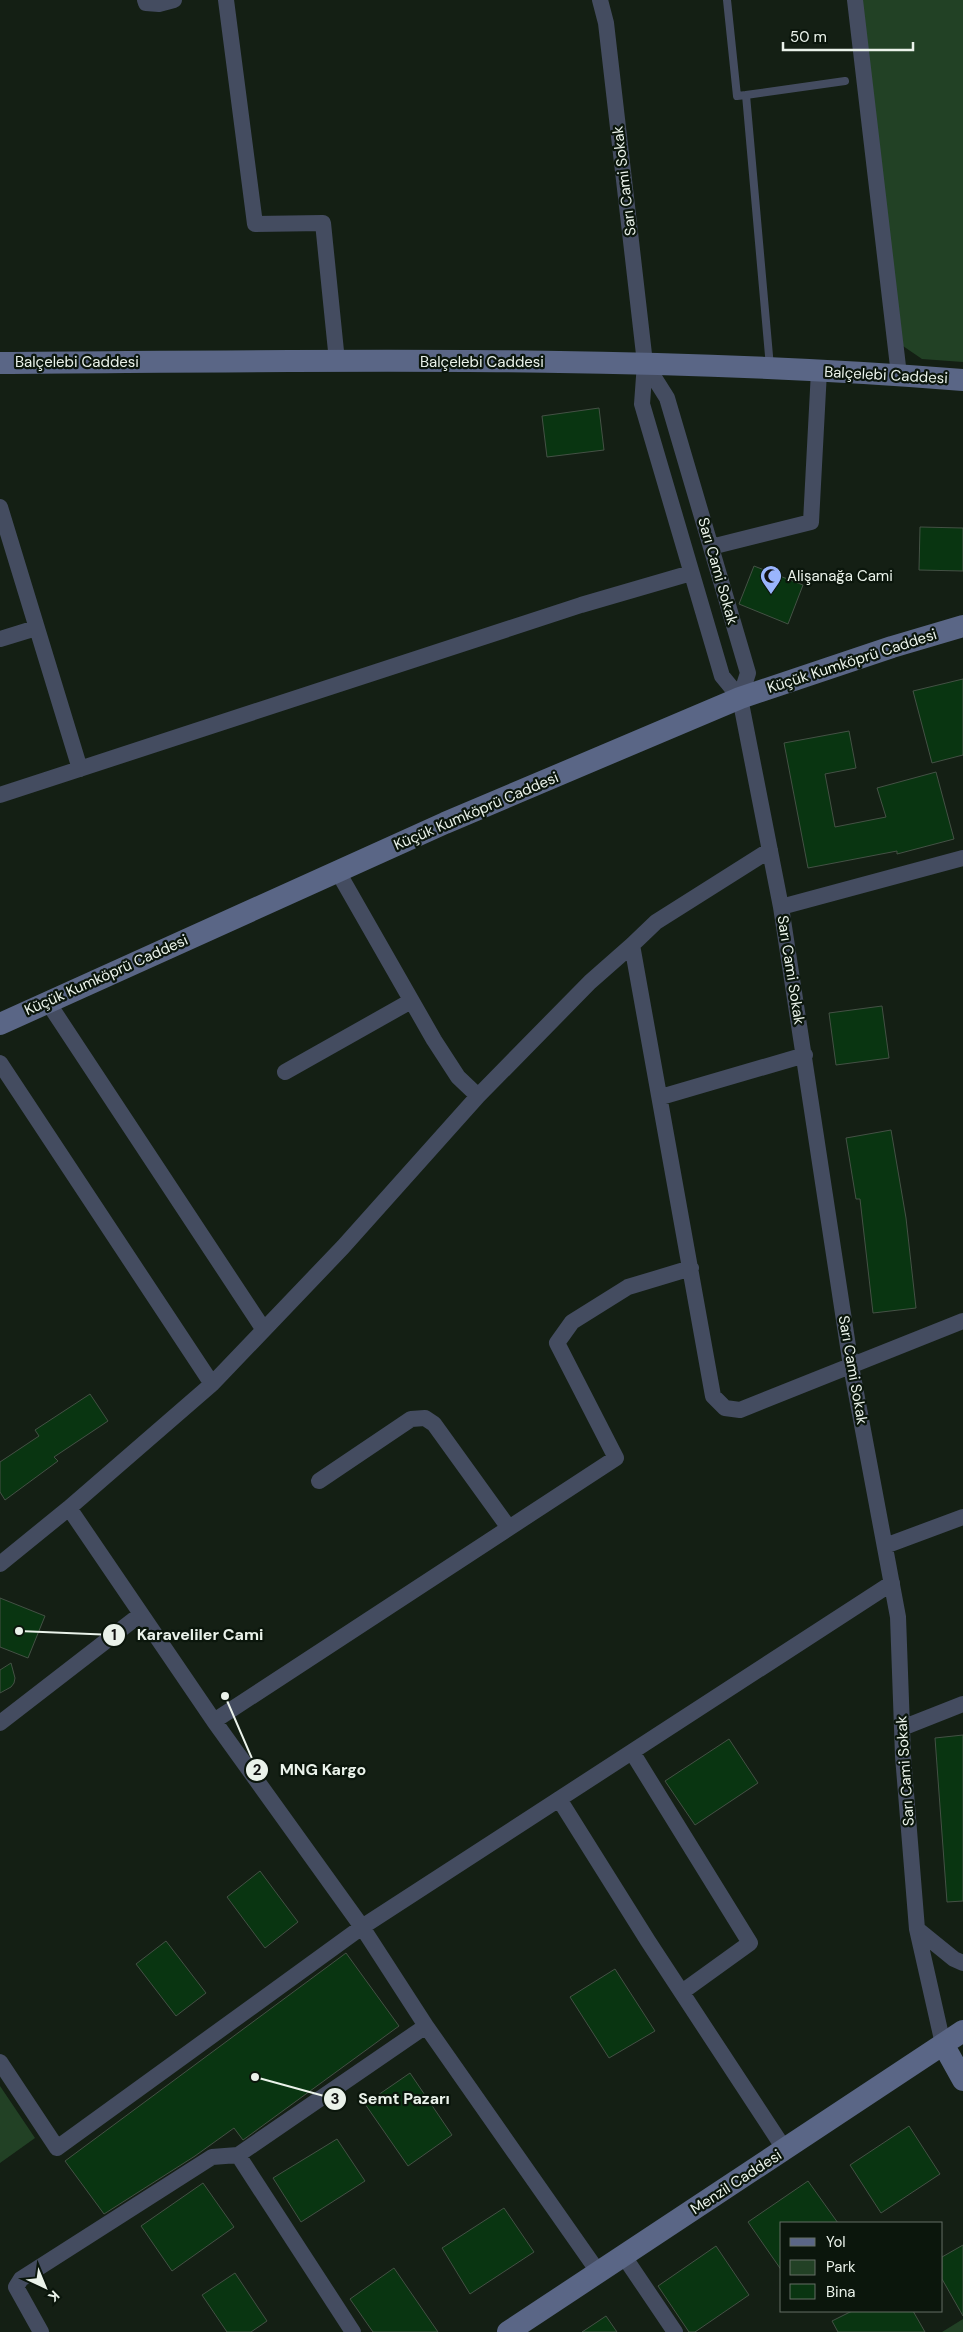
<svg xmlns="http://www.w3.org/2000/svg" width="963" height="2332" font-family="'DM Sans',sans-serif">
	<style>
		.green { fill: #224125 }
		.building { fill: #093511; stroke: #445145 }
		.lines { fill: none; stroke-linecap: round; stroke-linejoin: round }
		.lane { stroke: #444c60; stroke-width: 8 }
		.street { stroke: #444c60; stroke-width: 16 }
		.secondary { stroke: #5a6686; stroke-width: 22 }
		.labels { text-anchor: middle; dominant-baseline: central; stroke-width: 4.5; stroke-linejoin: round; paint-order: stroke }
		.street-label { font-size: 15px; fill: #eaf2ea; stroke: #0b160c }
		.poi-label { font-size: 15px; fill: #eaf2ea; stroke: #0b160c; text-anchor: start }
		.leader { fill: none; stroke: #eaf2ea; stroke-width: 2 }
		.callout-dot { fill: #eaf2ea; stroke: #0b160c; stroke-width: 2 }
		.mark-label { font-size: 15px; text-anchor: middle; font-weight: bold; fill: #111 }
		.callout-label { font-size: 16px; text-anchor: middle; font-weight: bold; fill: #eaf2ea; stroke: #0b160c; stroke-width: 4.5; stroke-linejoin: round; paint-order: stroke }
	</style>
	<rect width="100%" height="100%" fill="#141f14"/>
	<path class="green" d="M861,0h102v362l-41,-3 -19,-13z
		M0,2086l35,52 -35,25z
		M963,2319v13h-21z"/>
	<path class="building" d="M599,408l5,42 -57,7 -5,-41z
		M920,527l43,1v43l-44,-1z
		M754,566l49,19 -15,39 -49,-20z
		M963,679v76l-31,8 -19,-72z
		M849,731l7,37 -31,6 10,53 51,-10 -9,-29 59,-16 18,67 -57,15v-3l-89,17 -24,-125z
		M882,1006l7,52 -53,7 -7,-52z
		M891,1130l15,88 10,90 -43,5 -13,-114h-4l-10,-61z
		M90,1394l18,27 -54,36 4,4 -53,39 -5,-8v-30l39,-26 -4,-6z
		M0,1598l45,18 -17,42 -28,-11z
		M11,1663l4,15 -1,5 -3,4 -11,6v-23z
		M963,1735v166l-16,1 -12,-164z
		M729,1739l29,44 -63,42 -30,-44z
		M260,1871l38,51 -33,26 -38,-51z
		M166,1941l40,52 -30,23 -40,-52z
		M346,1953l53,73 -156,114 -9,-12 -39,28 -91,58 -39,-53z
		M615,1969l40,62 -46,27 -39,-61z
		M410,2073l42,62 -44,31 -43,-62z
		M909,2126l31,48 -59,39 -31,-48z
		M337,2139l28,42 -64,41 -28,-44z
		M808,2181l30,42h-56v48l-34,-49z
		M203,2183l31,44 -62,44 -31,-45z
		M504,2208l30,44 -64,42 -28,-46z
		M963,2245v71l-21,-37v-22z
		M716,2246l33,49 -54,37h-6l-31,-46z
		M394,2268l44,64h-65l-23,-33z
		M235,2273l32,48 -16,11h-24l-25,-37z
		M852,2311h61l12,21h-87l-6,-11z
		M606,2316l11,16h-35z"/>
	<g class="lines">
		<path class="lane" d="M727,0l10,96 9,-1
			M770,367l-24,-272 99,-14"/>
		<path class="street" d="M145,0l1,3 13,1 15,-4
			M226,0l29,224 68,-1 14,138
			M600,0l6,23 39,340 -3,41 80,272 18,22 41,209 70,459 47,251 5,139 14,173 26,115
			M855,0l44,375
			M645,363l22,35 81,275 -8,25
			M0,507l80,262
			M711,547l100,-25 8,-151
			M0,639l36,-11
			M0,795l581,-190 110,-32
			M338,872l96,168 24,37 20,19
			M781,907l182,-49
			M632,945l24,-23 114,-72
			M47,1001l217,329
			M0,1063l212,321
			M285,1072l126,-71
			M661,1097l144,-42
			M319,1481l92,-62 14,-1 9,6 75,104
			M885,1546l78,-29
			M0,1564l69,-56
			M214,1721l402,-263 -59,-115 15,-21 56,-35 63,-19
			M0,1723l141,-109
			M902,1728l61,-24
			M632,1752l118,191 -68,49
			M559,1799l89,142 137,209
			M917,1929l37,30 9,4
			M0,2062l57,86 305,-221 530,-344
			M623,2255l52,77
			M599,2273l-173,-247 -64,-99 -148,-206 -145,-213 143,-124 131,-137 135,-151 112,-114 42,-37 81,451 12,12 15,2 223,-89
			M41,2332l-25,-45 5,-8 191,-122 26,-2
			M353,2332l-115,-177 188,-129"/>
		<path class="secondary" d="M0,363c321,-2 643,-9 963,17
			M0,1024l445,-201 295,-125 152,-51 71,-21
			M943,2044l20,36
			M508,2332l455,-301"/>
	</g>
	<defs>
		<g id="mosque-pin" transform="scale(1.125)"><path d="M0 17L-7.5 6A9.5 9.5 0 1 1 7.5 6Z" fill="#9ab5fd" stroke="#0b160c"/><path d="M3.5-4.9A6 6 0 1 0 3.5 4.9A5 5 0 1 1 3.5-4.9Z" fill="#111"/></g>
	</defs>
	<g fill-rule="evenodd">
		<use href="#mosque-pin" x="771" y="576"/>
	</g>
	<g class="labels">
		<g class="street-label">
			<text transform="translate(624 181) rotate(-97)">Sarı Cami Sokak</text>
			<text x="77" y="362">Balçelebi Caddesi</text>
			<text x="482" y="362">Balçelebi Caddesi</text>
			<text transform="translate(886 375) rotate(3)">Balçelebi Caddesi</text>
			<text transform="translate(718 571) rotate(74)">Sarı Cami Sokak</text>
			<text transform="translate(852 661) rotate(-18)">Küçük Kumköprü Caddesi</text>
			<text transform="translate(476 811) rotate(-23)">Küçük Kumköprü Caddesi</text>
			<text transform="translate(791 970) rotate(81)">Sarı Cami Sokak</text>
			<text transform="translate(106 975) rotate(-24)">Küçük Kumköprü Caddesi</text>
			<text transform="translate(853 1370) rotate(80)">Sarı Cami Sokak</text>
			<text transform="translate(905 1771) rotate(-94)">Sarı Cami Sokak</text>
			<text transform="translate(736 2182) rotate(-33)">Menzil Caddesi</text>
		</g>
		<g class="poi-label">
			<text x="787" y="576">Alişanağa Cami</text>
		</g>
	</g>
	<path class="leader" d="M19 1631L114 1635M225 1696L257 1770M255 2077L335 2099"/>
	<g class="callout-dot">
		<circle cx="19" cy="1631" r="5"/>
		<circle cx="225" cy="1696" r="5"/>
		<circle cx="255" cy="2077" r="5"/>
		<circle cx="114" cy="1635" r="12"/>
		<circle cx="257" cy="1770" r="12"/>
		<circle cx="335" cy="2099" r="12"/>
	</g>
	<g class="mark-label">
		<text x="114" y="1640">1</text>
		<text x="257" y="1775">2</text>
		<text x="335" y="2104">3</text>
	</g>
	<g class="callout-label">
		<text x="200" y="1640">Karaveliler Cami</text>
		<text x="323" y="1775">MNG Kargo</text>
		<text x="404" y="2104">Semt Pazarı</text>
	</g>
	<rect x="780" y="2222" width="162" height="90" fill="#0b160c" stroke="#646e65"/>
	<rect x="790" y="2238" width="25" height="8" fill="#5a6686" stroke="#646e65"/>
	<text x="826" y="2247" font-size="15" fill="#eaf2ea">Yol</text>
	<rect x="790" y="2260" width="25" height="15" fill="#224125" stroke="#646e65"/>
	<text x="826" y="2272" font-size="15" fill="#eaf2ea">Park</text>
	<rect x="790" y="2284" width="25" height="15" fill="#093511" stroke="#646e65"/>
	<text x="826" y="2297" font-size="15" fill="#eaf2ea">Bina</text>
	<g transform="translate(45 2287) rotate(136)" stroke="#0b160c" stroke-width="4" paint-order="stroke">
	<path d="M0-4L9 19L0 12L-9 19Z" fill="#eaf2ea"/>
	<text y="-8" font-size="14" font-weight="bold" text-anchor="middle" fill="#eaf2ea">K</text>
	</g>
	<path d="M783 42v8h130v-8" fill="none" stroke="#eaf2ea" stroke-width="2.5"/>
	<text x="790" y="42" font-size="15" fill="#eaf2ea" stroke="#0b160c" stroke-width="4" paint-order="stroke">50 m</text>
</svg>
